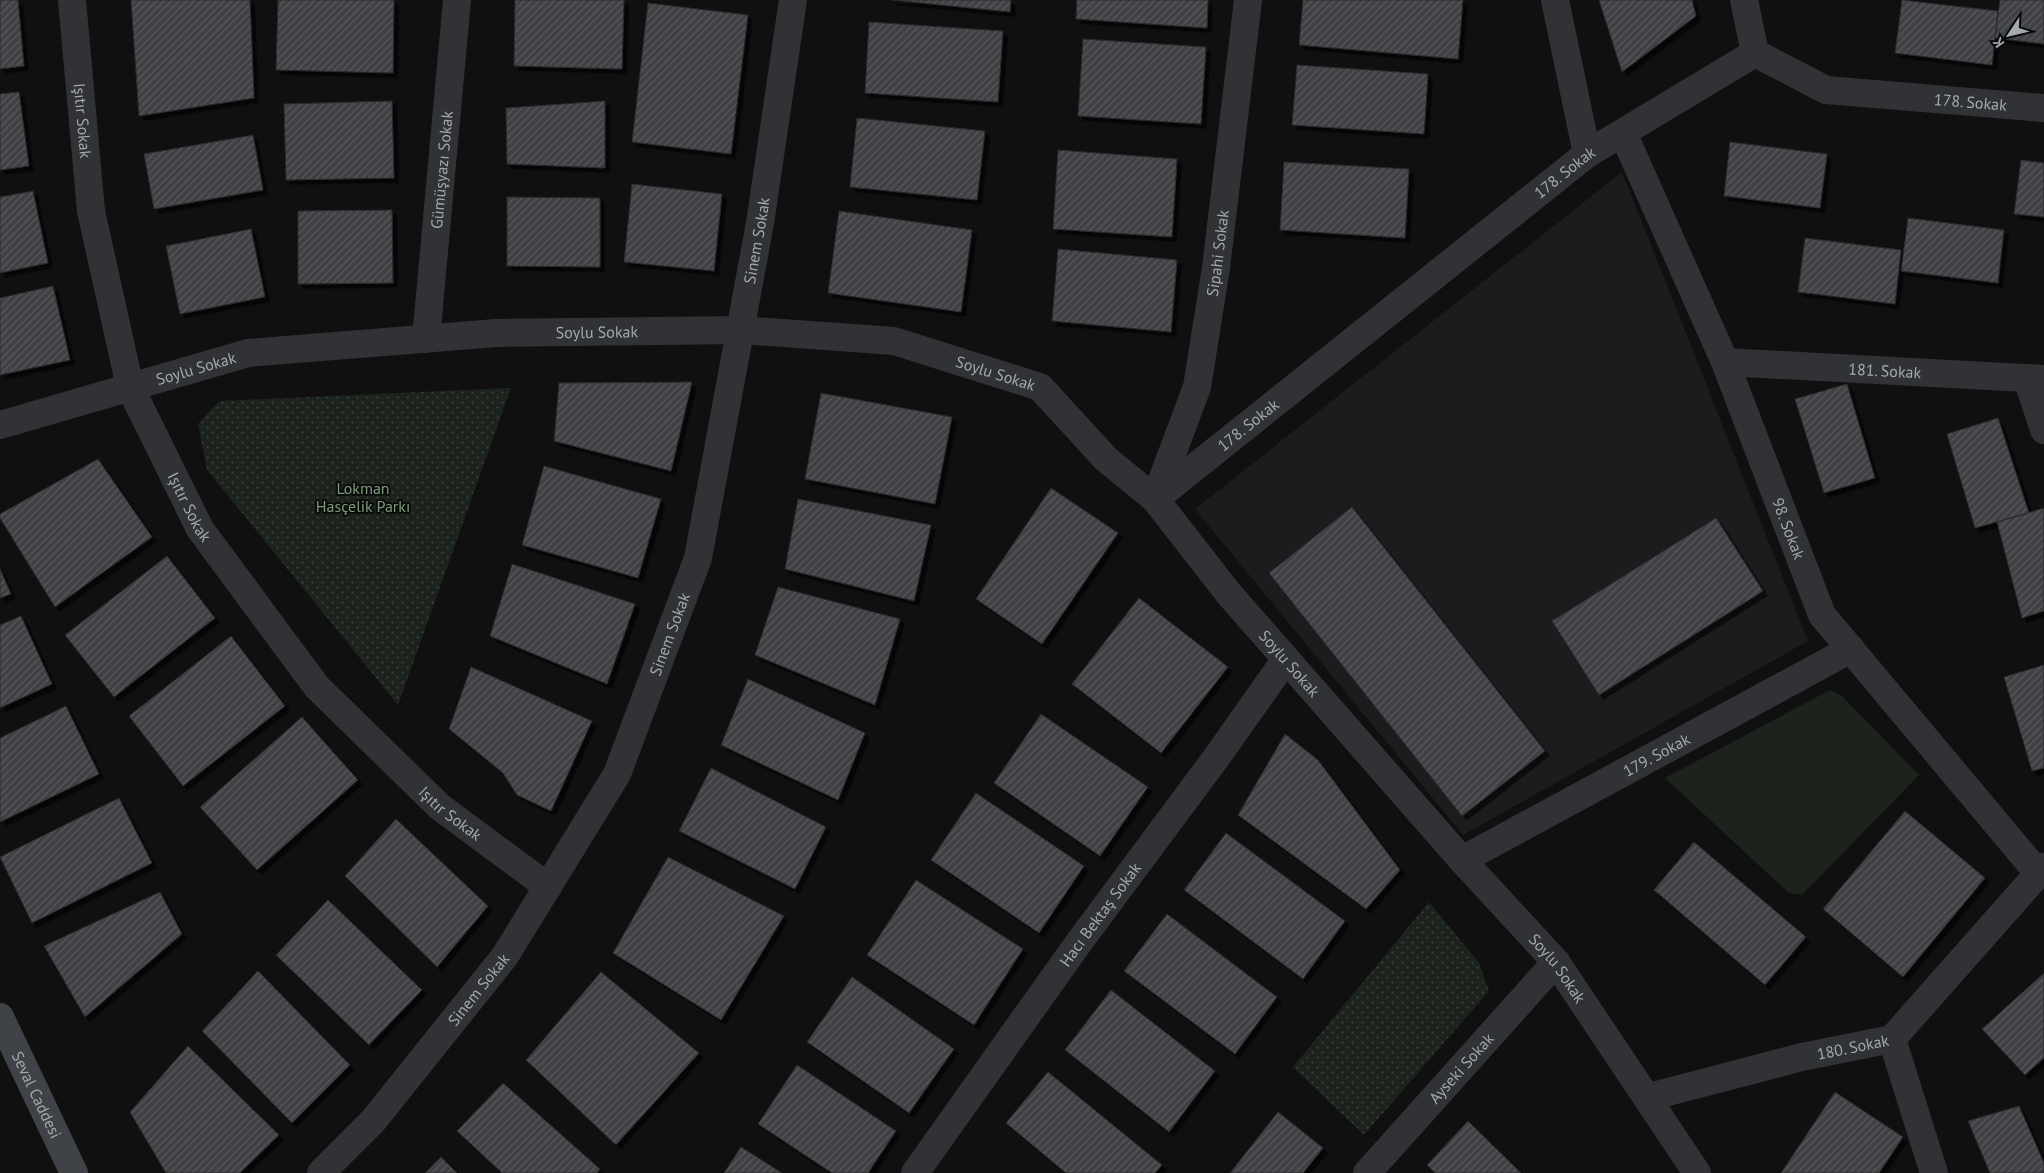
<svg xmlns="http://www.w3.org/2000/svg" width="2044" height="1173" font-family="'PT Sans',sans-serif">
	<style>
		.built { fill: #1c1c1e }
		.grass { fill: #1c231c }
		.park { fill: url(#park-dots) }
		.building { fill: url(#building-hatch); stroke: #2a2a2d; filter: url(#shadow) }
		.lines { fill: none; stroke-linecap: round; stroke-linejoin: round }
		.minor { stroke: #313236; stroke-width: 28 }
		.tertiary { stroke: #313236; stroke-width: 28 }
		.secondary { stroke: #3f4246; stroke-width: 28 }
		.labels { text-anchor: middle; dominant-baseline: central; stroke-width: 4; stroke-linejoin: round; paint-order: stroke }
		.street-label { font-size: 16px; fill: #a2a9b1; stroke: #0b0b0c }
		.park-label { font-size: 16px; fill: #7c9b79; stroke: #0b0b0c }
	</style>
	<defs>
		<pattern id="park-dots" width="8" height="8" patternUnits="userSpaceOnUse" patternTransform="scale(1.25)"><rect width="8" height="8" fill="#1c231c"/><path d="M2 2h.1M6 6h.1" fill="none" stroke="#3a403b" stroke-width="1.8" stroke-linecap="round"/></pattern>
		<pattern id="building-hatch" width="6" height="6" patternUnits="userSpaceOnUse" patternTransform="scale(1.25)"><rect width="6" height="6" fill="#3f4044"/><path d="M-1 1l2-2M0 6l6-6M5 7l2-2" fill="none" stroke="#58595d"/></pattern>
		<filter id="shadow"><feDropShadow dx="4.5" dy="4.5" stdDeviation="0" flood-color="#0009"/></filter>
	</defs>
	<rect width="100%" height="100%" fill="#101011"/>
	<path class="built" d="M1622,172l186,469 -345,194 -268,-326z"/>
	<path class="grass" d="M1830,690l12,6 77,79 -117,120 -13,-2 -124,-115z"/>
	<path class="park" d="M511,388l-113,317 -191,-235 -9,-46 21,-23z
		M1429,902l50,61 10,28 -125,144 -71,-68z"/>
	<path class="building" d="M0,0h18l6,66 -24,3z
		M131,0h119l4,98 -115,18z
		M278,0h116l-1,73 -117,-3z
		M515,0h109l-2,69 -108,-3z
		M892,0h119l-1,12z
		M1077,0h131l-1,28 -131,-9z
		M1303,0h160l-5,59 -159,-14z
		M1599,0h93l4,16 -74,56z
		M1902,0l96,11 -6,54 -97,-12z
		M2000,0h44v44l-49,-6z
		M648,3l100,12 -17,139 -99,-12z
		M869,22l134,9 -5,71 -133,-9z
		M1083,39l123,8 -5,77 -123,-8z
		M1297,65l131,9 -4,60 -132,-9z
		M19,92l10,74 -29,4v-76z
		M392,101l2,77 -108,2 -2,-76z
		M605,101v67l-98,-4 -1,-56z
		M857,118l128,13 -8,69 -127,-13z
		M253,135l10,55 -109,19 -10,-55z
		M1730,142l97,12 -7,54 -96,-12z
		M1058,150l119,9 -5,78 -119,-8z
		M2021,160l23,3v54l-30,-3z
		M1284,162l125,7 -4,69 -125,-8z
		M632,184l90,10 -8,77 -90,-9z
		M33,191l15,72 -48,10v-76z
		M507,197l93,1v69l-93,-1z
		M392,210l1,73 -95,1v-73z
		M839,211l133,19 -11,82 -133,-19z
		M1908,218l96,12 -6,53 -97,-12z
		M251,229l14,68 -85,17 -14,-68z
		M1805,238l96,12 -6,54 -97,-12z
		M1058,249l119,11 -6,72 -119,-11z
		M53,286l17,74 -70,15v-77z
		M692,382l-21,89 -117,-30 5,-58z
		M1847,384l28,94 -51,15 -29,-94z
		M821,393l131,24 -17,87 -130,-25z
		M1998,418l31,95 -54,15 -28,-94z
		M98,459l54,78 -97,70 -55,-89v-4z
		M544,466l117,33 -23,79 -116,-33z
		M1051,488l67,45 -76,111 -66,-45z
		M798,499l133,26 -17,76 -129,-32z
		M1352,507l193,244 -83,65 -193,-243z
		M2044,508v103l-22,7 -25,-96z
		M1716,518l47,73 -164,104 -47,-74z
		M167,556l48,62 -101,79 -49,-62z
		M512,564l123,40 -28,80 -117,-48z
		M0,569l11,25 -11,4z
		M778,587l122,32 -25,86 -120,-50z
		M1139,598l89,69 -67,86 -89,-69z
		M21,616l31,68 -52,24v-83z
		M231,636l54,70 -102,80 -54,-70z
		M2044,665v103l-12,3 -28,-94z
		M471,667l121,54 -41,90 -34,-16 -14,-22 -54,-44z
		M748,679l117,54 -27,67 -117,-55z
		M66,706l33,68 -99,48v-84z
		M1041,714l107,73 -48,69 -106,-73z
		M302,717l56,63 -101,90 -57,-63z
		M1285,734l33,26 82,110 -34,39 -128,-94z
		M711,768l115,59 -31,62 -116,-58z
		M976,793l108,73 -45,67 -108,-73z
		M119,798l33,65 -120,60 -32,-66z
		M1905,811l80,67 -82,99 -80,-68z
		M396,819l92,87 -51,61 -92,-91z
		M1226,833l119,88 -42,58 -119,-89z
		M1694,842l112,95 -41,48 -111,-95z
		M668,857l116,59 -63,104 -108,-67z
		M916,880l107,69 -49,76 -107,-70z
		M160,892l22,42 -97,83 -41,-71z
		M328,900l94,90 -53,55 -93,-90z
		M1167,914l110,83 -42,57 -111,-83z
		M258,971l92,94 -58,58 -90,-92z
		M601,972l98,81 -83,92 -90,-85z
		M2044,973v85l-19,17 -43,-46z
		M852,977l102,72 -45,64 -102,-71z
		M1111,990l104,81 -46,61 -104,-82z
		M188,1046l91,89 -39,38h-74l-36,-61z
		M797,1065l99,66 -28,42h-36l-74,-49z
		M1048,1072l114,93 -7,8h-89l-60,-50z
		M503,1083l97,86 -3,4h-95l-45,-42z
		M1835,1092l68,45 -24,36h-98z
		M2019,1106l25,57v10h-54l-22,-52z
		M1278,1112l45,36 -20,25h-73z
		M1468,1121l53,52h-86l-8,-8z
		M741,1147l41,26h-58z
		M441,1157l16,16h-32z"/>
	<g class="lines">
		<g class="minor">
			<path id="s1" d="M72,0l19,211 39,176 70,142 117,158 123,120 108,80"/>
			<path d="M1555,0l32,154"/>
			<path d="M1744,0l11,53"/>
			<path id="s2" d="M1755,53l71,37 218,18"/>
			<path id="s3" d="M1623,133l102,229 97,253 216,258"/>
			<path id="s4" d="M426,339l31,-339"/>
			<path id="s5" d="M1725,362l319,17"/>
			<path d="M2027,378l17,52"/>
			<path id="s6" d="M1155,499l432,-345 168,-101"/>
			<path id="s7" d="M1155,499l42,-112 19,-119 32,-268"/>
			<path id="s8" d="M1462,860l389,-211"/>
			<path d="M1892,1039l42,134"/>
			<path id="s9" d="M1649,1097l153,-40 90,-18 152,-172"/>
			<path id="s10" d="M321,1173l52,-52 132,-165 112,-182 81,-216 62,-335 33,-223"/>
			<path id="s11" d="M915,1173l162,-228 139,-187 70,-99"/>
			<path id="s12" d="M1367,1173l189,-211"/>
		</g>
		<path class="tertiary" id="s13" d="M0,425l248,-72 248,-20 244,-3 154,11 146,46 66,72 49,40 74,95 233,266 94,102 141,211"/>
		<path class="secondary" id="s14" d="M0,1017l74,156"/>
	</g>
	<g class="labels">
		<g class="street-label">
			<text stroke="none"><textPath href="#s2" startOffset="225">178. Sokak</textPath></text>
			<text stroke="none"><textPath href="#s1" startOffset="121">Işıtır Sokak</textPath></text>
			<text stroke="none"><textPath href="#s4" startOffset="170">Gümüşyazı Sokak</textPath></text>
			<text stroke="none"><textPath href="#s6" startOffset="524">178. Sokak</textPath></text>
			<text stroke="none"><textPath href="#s10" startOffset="1052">Sinem Sokak</textPath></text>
			<text stroke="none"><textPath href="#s7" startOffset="255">Sipahi Sokak</textPath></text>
			<text stroke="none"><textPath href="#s13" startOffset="608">Soylu Sokak</textPath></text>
			<text stroke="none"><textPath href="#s13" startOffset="204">Soylu Sokak</textPath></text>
			<text stroke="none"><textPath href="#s5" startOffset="160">181. Sokak</textPath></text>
			<text stroke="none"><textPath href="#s13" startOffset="1012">Soylu Sokak</textPath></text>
			<text stroke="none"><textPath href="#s6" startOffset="119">178. Sokak</textPath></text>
			<text stroke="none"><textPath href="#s1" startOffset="526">Işıtır Sokak</textPath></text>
			<text stroke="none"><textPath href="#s3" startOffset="429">98. Sokak</textPath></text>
			<text stroke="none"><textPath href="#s10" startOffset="648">Sinem Sokak</textPath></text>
			<text stroke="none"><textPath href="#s13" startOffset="1432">Soylu Sokak</textPath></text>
			<text stroke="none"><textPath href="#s8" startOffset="221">179. Sokak</textPath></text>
			<text stroke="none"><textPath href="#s1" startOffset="931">Işıtır Sokak</textPath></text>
			<text stroke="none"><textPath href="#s11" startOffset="318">Hacı Bektaş Sokak</textPath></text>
			<text stroke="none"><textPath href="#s13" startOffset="1838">Soylu Sokak</textPath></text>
			<text stroke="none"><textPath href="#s10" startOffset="242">Sinem Sokak</textPath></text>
			<text stroke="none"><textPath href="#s9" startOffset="210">180. Sokak</textPath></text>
			<text stroke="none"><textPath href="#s12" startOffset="141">Ayseki Sokak</textPath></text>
			<text stroke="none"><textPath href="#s14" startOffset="86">Seval Caddesi</textPath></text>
		</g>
		<g class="park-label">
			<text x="363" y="488">Lokman<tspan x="363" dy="18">Hasçelik Parkı</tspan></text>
		</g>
	</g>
	<g transform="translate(2009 35) rotate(235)" stroke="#0b0b0c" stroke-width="4" paint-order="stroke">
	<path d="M0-4L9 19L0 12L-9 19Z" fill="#a2a9b1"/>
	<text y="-8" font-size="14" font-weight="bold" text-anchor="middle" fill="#a2a9b1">K</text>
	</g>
</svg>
